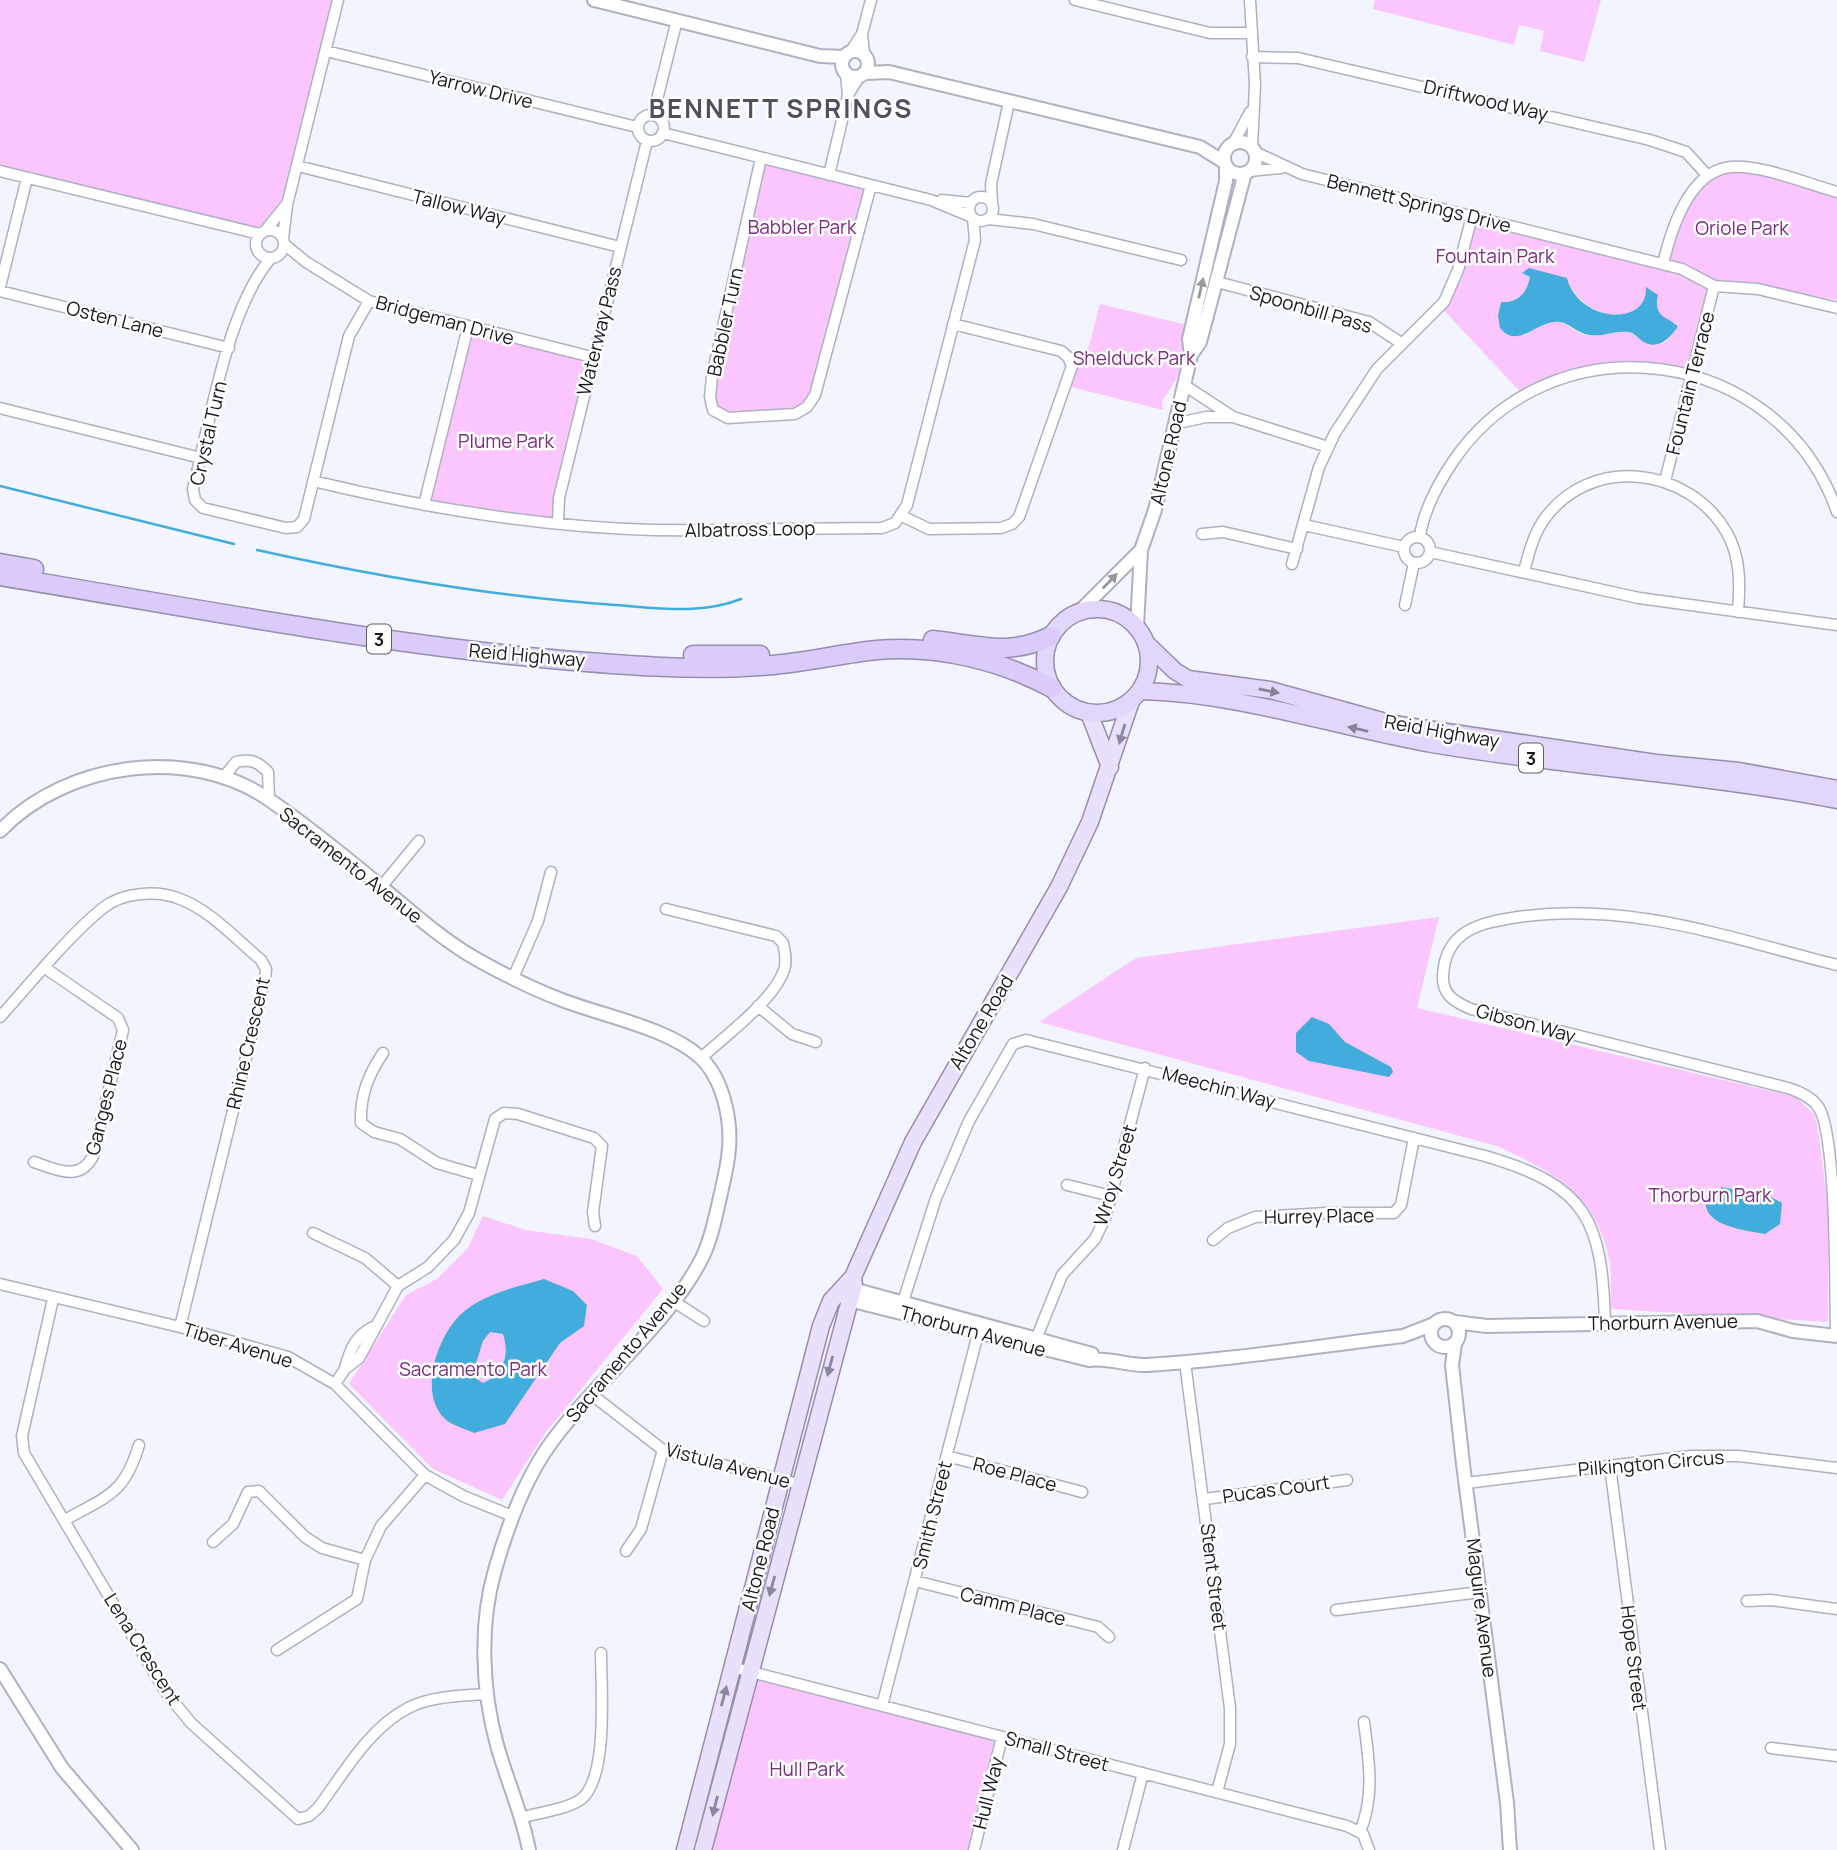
<svg xmlns="http://www.w3.org/2000/svg" width="1837" height="1850" font-family="Manrope,sans-serif">
	<style>
		.green { fill: #fbc6fe; fill-rule: evenodd }
		.water { fill: #42addc; fill-rule: evenodd }
		.lines { fill: none; stroke-linecap: round; stroke-linejoin: round }
		.stream { stroke: #42addc; stroke-width: 2.5 }
		.minor-casing { stroke: #adb1c2; stroke-width: 13 }
		.tertiary-casing { stroke: #adb1c2; stroke-width: 16 }
		.primary-casing { stroke: #978dae; stroke-width: 19 }
		.trunk-casing { stroke: #978dae; stroke-width: 19 }
		.motorway-casing { stroke: #978dae; stroke-width: 21 }
		.minor { stroke: #fff; stroke-width: 10 }
		.tertiary { stroke: #fff; stroke-width: 12 }
		.primary { stroke: #e9e0fc; stroke-width: 16 }
		.trunk { stroke: #e2d6fb; stroke-width: 16 }
		.motorway { stroke: #dbcbfa; stroke-width: 18 }
		.oneway { fill: #98989b }
		.oneway2 { fill: #888198 }
		.oneway3 { fill: #8b8799 }
		.labels { text-anchor: middle; dominant-baseline: central; stroke-width: 5; stroke-linejoin: round; paint-order: stroke }
		.shield { fill: #fff; stroke: #5e5f63; stroke-width: 2 }
		.shield-label { font-size: 18px; font-weight: bold; fill: #191a20 }
		.street-label { font-size: 19px; fill: #191a20; stroke: #fff }
		.park-label { font-size: 19px; fill: #782d7f; stroke: #fff }
		.district-label { font-size: 26px; font-weight: bold; letter-spacing: 2px; fill: #4f5161; stroke: #fff }
	</style>
	<rect width="100%" height="100%" fill="#f2f4ff"/>
	<path class="green" d="M0,0h338l-51,205 -22,26 -265,-60z
		M1375,0h226l-17,62 -44,-11 4,-20 -25,-6 -5,20 -141,-36z
		M761,158l110,27 -56,210 -20,19 -67,4 -15,-8 -1,-34z
		M1728,167l109,25v108l-11,-2 -2,7 -110,-19 -22,89 -75,-9 -93,30 -84,-90 32,-90 191,48 5,-23 29,-52zM1523,273l44,5c14,42 75,51 80,10l11,7 -1,15 5,9 16,5c-19,39 -31,10 -52,8 -15,-1 -29,6 -44,2 -8,-3 -15,-11 -23,-12 -11,-1 -27,8 -36,14l-22,-34c17,1 26,-9 29,-25z
		M1100,304l91,22 -14,52 -15,23 1,9 -96,-24 5,-20 17,-20z
		M468,327l124,30 -34,165 -134,-17z
		M1439,917l-22,91 379,89 19,18 4,22 9,69v116l-217,-13c-1,-18 2,-42 -4,-59 -17,-61 -57,-79 -110,-104l-458,-124 97,-64z
		M483,1216l42,14 66,9 46,17 26,33 -117,143 -44,68 -69,-31 -84,-85 57,-89 31,-16 31,-31z
		M750,1671l252,66 -28,113h-271z"/>
	<path class="water" d="M1529,268l38,10c12,45 81,49 79,9l12,8c-5,23 10,22 20,31 -8,13 -21,25 -36,15 -5,-4 -7,-8 -14,-9 -13,-2 -25,5 -38,3 -12,-1 -19,-11 -30,-13 -21,-4 -42,29 -60,6l-2,-12 3,-14c17,1 26,-9 29,-25l-8,-4z
		M1312,1017l17,7 16,18 46,25 2,5 -4,5 -80,-16 -13,-9v-19z
		M1722,1187l49,10 11,6 -2,21 -15,10c-22,-4 -68,-9 -58,-39z
		M544,1279l29,12 14,14 -3,21 -24,17 -55,81 -31,9c-8,-4 -23,-8 -29,-14 -27,-26 -8,-81 15,-104 22,-21 56,-28 84,-36zM490,1332l13,2c7,21 1,39 -20,49l-11,-7 11,-35z"/>
	<g class="lines">
		<path class="stream" d="M0,486l234,58
			M257,550c117,26 237,47 358,55 42,3 86,10 126,-6"/>
		<g class="minor-casing">
			<path id="minor" d="M1075,0l135,33h42
				M1250,0l5,85 -3,62
				M862,34l2,20
				M326,51l311,76
				M851,51l11,-17 9,-34
				M1252,57l46,1 352,82 36,12 21,23
				M848,95l11,-18
				M638 128a13 13 0 1 1 26 0a13 13 0 1 1-26 0Z
				M653,115l24,-95
				M663,133l268,67 41,17
				M1234,142l16,-30
				M1255,152l47,22 380,95 32,17 44,3 79,19
				M761,158l-49,218 -2,21 3,13 15,8 67,-4 12,-7 8,-12 56,-210
				M298,166l322,81
				M0,171l260,63
				M1249,171l32,-3
				M829,175l19,-80 -2,-21
				M969 209a12 12 0 1 1 24 0a12 12 0 1 1-24 0Z
				M942,200l29,3
				M992,204l-1,-20 18,-82
				M988,219l45,5 148,36
				M256 244a14 14 0 1 1 28 0a14 14 0 1 1-28 0Z
				M265,231l21,-26
				M283,238l4,-33 51,-205
				M284,244l22,18 63,39 223,56
				M271,258c-44,51 -61,164 -78,231l2,11 8,8 83,20 11,-1 7,-8 45,-183 20,-35
				M1663,264c8,-34 26,-93 68,-97 29,-3 77,17 106,25
				M1217,282l152,40 32,21
				M0,287l27,-109
				M0,291l229,57
				M1184,385l49,32 95,30
				M0,408l201,50
				M1174,424l32,-7h26
				M313,481c112,27 226,46 341,49 76,1 152,-2 228,-2l13,-5 12,-18 68,-265 -2,-22
				M1665,481l49,-195
				M424,505l44,-178
				M902,516l27,13 72,-1 11,-4 7,-7 53,-151 -4,-9 -7,-6 -108,-27
				M558,522l1,-24 88,-357
				M1304,525l100,22
				M1202,534l21,-2 74,17
				M1420,536c4,-27 19,-54 34,-76 100,-145 326,-114 383,52
				M1404 550a13 13 0 1 1 26 0a13 13 0 1 1-26 0Z
				M1430,552l209,46 198,27
				M1292,564l27,-97 16,-34 42,-64 67,-67 14,-32 14,-54
				M1524,571c5,-18 9,-35 19,-50 46,-67 146,-55 184,12 14,25 13,52 11,79
				M1405,605l9,-42
				M223,778l13,-16c15,-3 21,-1 32,10l1,27
				M381,887l38,-46
				M666,909l110,27 7,7c2,9 4,19 1,27 -10,30 -60,67 -83,88
				M513,978l25,-57 13,-49
				M758,1006l34,28 24,8
				M0,1017c31,-34 68,-81 103,-109 20,-16 54,-18 77,-9 30,11 57,41 81,61l5,9 -1,11 -85,347
				M383,1053c-15,22 -23,43 -22,70l13,9 26,7 37,24 41,12
				M34,1162c23,8 46,20 59,-6l30,-126 -5,-12 -73,-50
				M1067,1185l44,11
				M313,1233l52,25 33,28
				M1213,1240l15,-12 27,-11 71,-4h68l7,-8 13,-67
				M0,1284l180,43 108,30 47,27 90,91 38,21 49,20
				M53,1299l-31,137 2,17 141,238 26,32 107,96 11,-3 9,-8c26,-35 50,-79 90,-100 23,-12 53,-12 79,-14
				M673,1301l31,20
				M901,1308l35,-110 33,-77 44,-77 13,-4 459,116c103,30 117,64 120,167
				M1836,1336c-1,-43 1,-198 -17,-228 -7,-11 -19,-16 -31,-20l-317,-79c-16,-7 -29,-14 -28,-33 2,-46 37,-53 75,-59 112,-16 211,21 319,48
				M1034,1344l28,-69 33,-36 10,-21 40,-150
				M1185,1362l45,346v36l-13,48
				M345,1368c5,-18 10,-32 28,-41
				M335,1384l10,-15 14,-11 39,-72 30,-19 26,-27 15,-27 26,-94 9,-6 14,1 76,24 8,8 -9,66 2,14
				M591,1394l72,56 136,34
				M947,1456l135,36
				M1610,1466l50,384
				M1466,1483l225,-27h48l98,12
				M1205,1499l142,-19
				M65,1520c42,-24 59,-25 74,-75
				M213,1542l20,-18 15,-32 11,-1 46,46 17,11 43,12
				M626,1551l15,-22 22,-79
				M915,1581l183,46 11,10
				M1747,1601l24,-1 66,9
				M1336,1610l144,-18
				M277,1650l80,-51 8,-39 16,-34 44,-51
				M732,1667l615,159 16,8 6,16
				M882,1706l98,-380
				M1771,1748l66,8
				M523,1817c18,-5 41,-7 57,-17 29,-20 21,-114 21,-147
				M1360,1832c15,-37 9,-71 4,-110
				M974,1850l28,-113
				M1123,1850l20,-77"/>
		</g>
		<g class="tertiary-casing">
			<path id="tertiary" d="M594,0l226,56 24,1
				M842 64a13 13 0 1 1 26 0a13 13 0 1 1-26 0Z
				M866,73l23,-1 311,75 24,15
				M1224 158a16 16 0 1 1 32 0a16 16 0 1 1-32 0Z
				M1191,355l-2,-16 37,-158v-15
				M1078,613l63,-63
				M1137,627l4,-77 14,-40 36,-155 9,-13 45,-169
				M0,831c66,-69 191,-87 271,-30 39,27 77,58 113,88 30,25 60,52 94,71 27,15 55,29 84,40 41,16 107,28 139,58 18,17 26,46 28,69 2,24 -3,43 -8,66 -5,21 -9,45 -19,65 -33,66 -110,126 -154,189 -25,36 -41,81 -53,123 -16,55 -13,121 2,175 10,36 25,68 32,105
				M853,1289l239,65
				M849,1300l240,60c19,-3 39,6 58,5 86,-5 171,-19 256,-29l31,-12
				M1431 1333a14 14 0 1 1 28 0a14 14 0 1 1-28 0Z
				M1455,1322l32,4 270,-5 36,10 44,5
				M1455,1344l-3,21 11,99 44,339 3,47
				M0,1669l62,99 70,82"/>
		</g>
		<g class="primary-casing">
			<path id="primary" d="M1089,713l21,54
				M685,1850l136,-524 10,-25 22,-24
				M703,1850l151,-565 -1,-8 60,-135 146,-255 31,-65 41,-121"/>
		</g>
		<g class="trunk-casing">
			<path id="trunk" d="M1045 661a52 52 0 1 1 104 0a52 52 0 1 1-104 0Z
				M1146,643l29,28 13,8 82,11 123,34 263,39 83,8 98,18
				M1140,691c99,2 195,36 292,53 134,23 271,30 405,56"/>
		</g>
		<g class="motorway-casing">
			<path id="motorway" d="M0,563l34,6
				M0,576c183,30 366,66 551,83 69,6 140,12 209,7 39,-2 78,-12 117,-16 60,-5 123,10 175,38
				M933,640c45,5 76,17 118,-4
				M693,655h67"/>
		</g>
		<use href="#minor" class="minor"/>
		<use href="#tertiary" class="tertiary"/>
		<use href="#primary" class="primary"/>
		<use href="#trunk" class="trunk"/>
		<use href="#motorway" class="motorway"/>
	</g>
	<defs><path id="oneway-solid" d="M-6-.8H1V-3.2L6.5 0L1 3.2V.8H-6Z" transform="scale(1.75)"/></defs>
	<g class="oneway">
		<use href="#oneway-solid" transform="translate(1201 288) rotate(-77)"/>
		<use href="#oneway-solid" transform="translate(1110 581) rotate(-46)"/>
	</g>
	<g class="oneway2">
		<use href="#oneway-solid" transform="translate(1269 691) rotate(12)"/>
		<use href="#oneway-solid" transform="translate(1358 729) rotate(-167)"/>
	</g>
	<g class="oneway3">
		<use href="#oneway-solid" transform="translate(1122 734) rotate(106)"/>
		<use href="#oneway-solid" transform="translate(830 1366) rotate(105)"/>
		<use href="#oneway-solid" transform="translate(772 1586) rotate(105)"/>
		<use href="#oneway-solid" transform="translate(724 1696) rotate(-75)"/>
		<use href="#oneway-solid" transform="translate(715 1806) rotate(104)"/>
	</g>
	<g class="labels">
		<g class="shield">
			<rect x="367" y="624.5" width="24" height="29" rx="5"/>
			<rect x="1519" y="743.5" width="24" height="29" rx="5"/>
		</g>
		<g class="shield-label">
			<text x="379" y="639">3</text>
			<text x="1531" y="758">3</text>
		</g>
		<g class="street-label">
			<text transform="translate(481 89) rotate(14)">Yarrow Drive</text>
			<text transform="translate(1486 100) rotate(13)">Driftwood Way</text>
			<text transform="translate(1419 203) rotate(14)">Bennett Springs Drive</text>
			<text transform="translate(459 207) rotate(14)">Tallow Way</text>
			<text transform="translate(1311 309) rotate(16)">Spoonbill Pass</text>
			<text transform="translate(115 319) rotate(14)">Osten Lane</text>
			<text transform="translate(445 320) rotate(15)">Bridgeman Drive</text>
			<text transform="translate(725 322) rotate(-78)">Babbler Turn</text>
			<text transform="translate(599 331) rotate(-76)">Waterway Pass</text>
			<text transform="translate(1690 383) rotate(-76)">Fountain Terrace</text>
			<text transform="translate(208 433) rotate(-77)">Crystal Turn</text>
			<text transform="translate(1168 453) rotate(-77)">Altone Road</text>
			<text transform="translate(750 529) rotate(-1)">Albatross Loop</text>
			<text transform="translate(527 655) rotate(5)">Reid Highway</text>
			<text transform="translate(1442 731) rotate(10)">Reid Highway</text>
			<text transform="translate(351 865) rotate(38)">Sacramento Avenue</text>
			<text transform="translate(981 1022) rotate(-59)">Altone Road</text>
			<text transform="translate(1526 1023) rotate(15)">Gibson Way</text>
			<text transform="translate(248 1043) rotate(-77)">Rhine Crescent</text>
			<text transform="translate(1219 1087) rotate(15)">Meechin Way</text>
			<text transform="translate(106 1097) rotate(-76)">Ganges Place</text>
			<text transform="translate(1115 1175) rotate(-73)">Wroy Street</text>
			<text transform="translate(1319 1216) rotate(-1)">Hurrey Place</text>
			<text transform="translate(1663 1322) rotate(-1)">Thorburn Avenue</text>
			<text transform="translate(973 1331) rotate(15)">Thorburn Avenue</text>
			<text transform="translate(238 1345) rotate(17)">Tiber Avenue</text>
			<text transform="translate(626 1352) rotate(-50)">Sacramento Avenue</text>
			<text transform="translate(1651 1463) rotate(-5)">Pilkington Circus</text>
			<text transform="translate(728 1465) rotate(15)">Vistula Avenue</text>
			<text transform="translate(1015 1474) rotate(15)">Roe Place</text>
			<text transform="translate(1276 1489) rotate(-8)">Pucas Court</text>
			<text transform="translate(932 1515) rotate(-76)">Smith Street</text>
			<text transform="translate(760 1559) rotate(-76)">Altone Road</text>
			<text transform="translate(1214 1577) rotate(83)">Stent Street</text>
			<text transform="translate(1013 1606) rotate(14)">Camm Place</text>
			<text transform="translate(1482 1608) rotate(83)">Maguire Avenue</text>
			<text transform="translate(143 1649) rotate(58)">Lena Crescent</text>
			<text transform="translate(1634 1658) rotate(83)">Hope Street</text>
			<text transform="translate(1057 1751) rotate(15)">Small Street</text>
			<text transform="translate(988 1793) rotate(-76)">Hull Way</text>
		</g>
		<g class="park-label">
			<text x="802" y="227">Babbler Park</text>
			<text x="1742" y="228">Oriole Park</text>
			<text x="1495" y="256">Fountain Park</text>
			<text x="1134" y="358">Shelduck Park</text>
			<text x="506" y="441">Plume Park</text>
			<text x="1710" y="1195">Thorburn Park</text>
			<text x="473" y="1369">Sacramento Park</text>
			<text x="807" y="1769">Hull Park</text>
		</g>
		<g class="district-label">
			<text x="781" y="108">BENNETT SPRINGS</text>
		</g>
	</g>
</svg>
